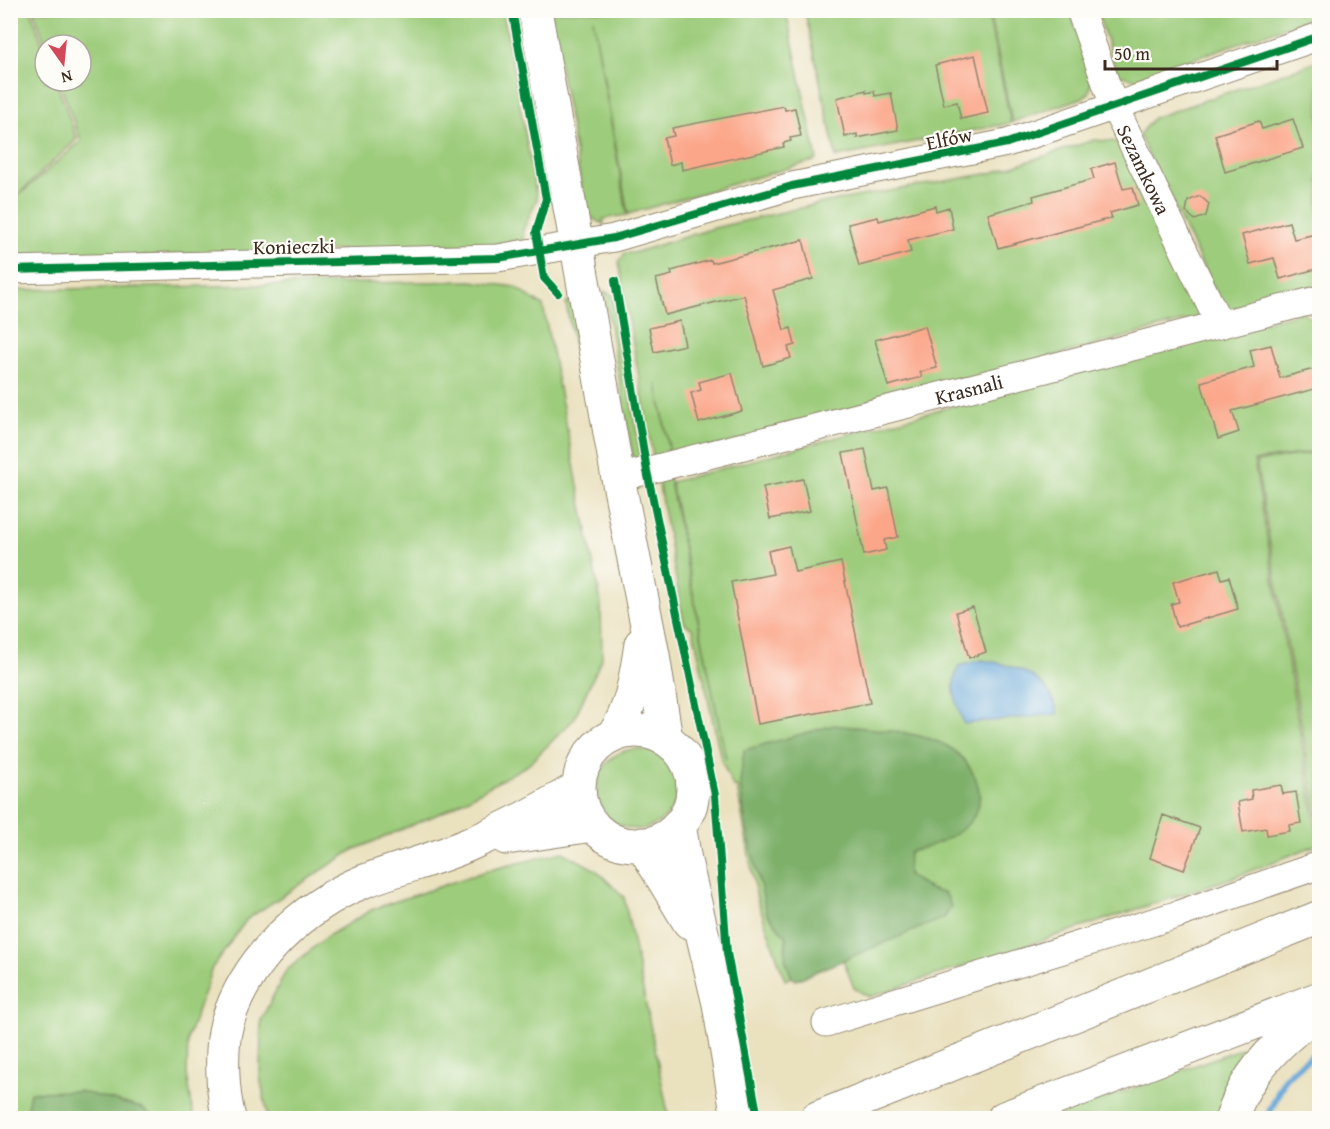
<svg xmlns="http://www.w3.org/2000/svg" width="1330" height="1129" font-family="'Gentium Book Plus',serif">
	<style>
		.green { fill: #9dcc7b; stroke: #6c7b4c; stroke-width: 1.5 }
		.forest { fill: #7eb06b; stroke: #5c6d44; stroke-width: 1.5 }
		.water { fill: #64a6d8; stroke: #50687b; stroke-width: 1.5 }
		.lines { fill: none; stroke-linecap: round; stroke-linejoin: round }
		.stream { stroke: #64a6d8; stroke-width: 7 }
		.building { fill: #fba689 }
		.street-casing { stroke: #92866e; stroke-width: 29 }
		.secondary-casing { stroke: #92866e; stroke-width: 35 }
		.primary-casing { stroke: #92866e; stroke-width: 35 }
		.street { stroke: #fff; stroke-width: 27 }
		.secondary { stroke: #fff; stroke-width: 33 }
		.primary { stroke: #fff; stroke-width: 33 }
		.cycleway-casing { stroke: #fdfcf7; stroke-width: 11 }
		.cycleway { stroke: #00873e; stroke-width: 8 }
		.labels { text-anchor: middle; dominant-baseline: central; stroke-width: 4.5; stroke-linejoin: round; paint-order: stroke }
		.street-label { font-size: 20px; fill: #3b2a1e; stroke: #fdfcf7 }
	</style>
	<rect width="100%" height="100%" fill="#fdfcf7"/>
	<filter id="ink" filterUnits="userSpaceOnUse"><feTurbulence type="fractalNoise" baseFrequency=".0167" numOctaves="2"/><feDisplacementMap in="SourceGraphic" scale="12" xChannelSelector="R" yChannelSelector="G"/><feConvolveMatrix kernelMatrix="1 2 1 2 8 2 1 2 1" color-interpolation-filters="sRGB"/></filter>
	<filter id="wash" filterUnits="userSpaceOnUse"><feTurbulence type="fractalNoise" baseFrequency=".008" numOctaves="4" result="noise"/><feDisplacementMap in="SourceGraphic" scale="24" xChannelSelector="R" yChannelSelector="G"/><feGaussianBlur stdDeviation="1.35" result="paint"/><feColorMatrix in="noise" values="0 0 0 0 0 0 0 0 0 0 0 0 0 0 0 0 0 1.4 0 .05"/><feComposite in="paint" operator="in"/></filter>
	<g filter="url(#wash)">
		<rect width="100%" height="100%" fill="#eae1bf"/>
		<path class="green" d="M11,10l20,1 14,40v30h11l21,58 -66,62z
			M1319,10v5l-184,64 -17,-4 -21,-64z
			M34,11h469l34,188 -14,31 1,10 -39,6 -474,14 -1,-57 71,-62 -22,-60h22v-36h-35z
			M550,11h236l31,149 -189,54 -35,-195 34,196 -24,4 1,5c-11,-4 -15,-7 -19,-18z
			M805,11h182l24,112 -175,34z
			M989,11h81l22,66 -3,16 -7,5 -70,24z
			M1319,61v225l-94,25 -86,-176 14,-17z
			M1094,140l25,2 85,174 -533,142 -14,-74 13,74 -16,4 -34,-193 -1,-7 6,-9h8l81,-25 108,-25 169,-30z
			M471,281l44,6 28,19 58,297 1,55 -28,61 -46,46 -83,46 -94,40 -104,68 -35,49 -24,70 -1,36 7,44h-183l-1,-828z
			M604,291l8,4 30,167 -3,1 -6,-6z
			M570,299l6,6 2,62 -12,-63z
			M1303,312l15,11 1,9v119l-65,10 65,383 -84,33 -366,120 -15,-9 -12,-31 -57,23 -28,-81 -20,-112h-4l-12,-28 -28,-130 -9,-6 -27,-148 11,-3 58,287 -55,-277z
			M1319,452h1l-1,376 -63,-366z
			M597 789a40 40 0 1 1 80 0a40 40 0 1 1-80 0Z
			M563,852l33,18 28,27 45,221h-401l-8,-42 1,-56 25,-49 40,-34 47,-28 113,-38z
			M1259,1042l-31,50 -9,26h-154l-8,-2z"/>
		<path class="forest" d="M834,725c33,4 84,5 113,21 14,8 23,19 29,34 17,44 -33,64 -67,72l-1,23 22,14 16,5 5,13 -7,11 -148,62 -5,-4 -6,-17 1,-22 -19,-23 -21,-88 -6,-44 4,-32z
			M79,1091l63,17 12,10h-129l5,-26z"/>
		<path class="water" d="M982,660c35,5 68,17 76,54l-94,10c-7,-19 -16,-39 -5,-58z"/>
		<g class="lines">
			<path class="stream" d="M1267,1118l18,-40 35,-29"/>
		</g>
		<g id="blocks">
			<path class="building" d="M975,55l13,58 -27,6 -4,-17 -13,3 -9,-40z
				M866,90v3l8,-2 1,5 16,-3 7,37 -41,8v-4l-12,3 -8,-39z
				M784,106l1,4 10,-2 6,28 -11,2 1,3 -8,2 1,4 -102,23 -1,-8 -11,3 -6,-27 10,-2 -2,-8z
				M1293,119l10,29 -78,24 -10,-37 44,-14 3,8z
				M1115,162l8,27 10,-2 5,18 -28,8 2,5 -114,30 -10,-34 46,-13 -1,-5 61,-17 -3,-10z
				M1200,196l9,8 -3,12 -11,4 -9,-8 2,-11z
				M935,206l1,5 13,-4 4,22 -45,11 3,12 -52,14 -11,-42 30,-7 1,4z
				M1289,222l5,17 26,-6v35l-40,11 -6,-21 -24,6 -8,-29z
				M803,240l10,39 -40,11 11,40 7,-2 4,17 -7,2 3,11 -28,8 -19,-71 -79,20 -9,-36 16,-4 -1,-4 40,-11 1,3z
				M680,321l5,24 -31,7 -5,-24z
				M925,326l12,42 -17,4 2,5 -34,9 -13,-46z
				M1271,345l9,33 34,-9 4,19 -86,23 7,21 -21,7 -17,-57 53,-15 -4,-17z
				M732,373l10,38 -43,12 -8,-30 10,-3 -2,-8z
				M865,449l9,42 14,-3 10,49 -14,3 2,10 -22,5 -21,-102z
				M803,479l7,32 -40,8 -7,-32z
				M789,546l6,26 46,-10 29,141 -112,21 -27,-142 42,-8 -5,-23z
				M1219,569l3,10 7,-2 9,32 -61,18 -6,-23 8,-2 -6,-20z
				M973,607l13,45 -17,6 -13,-46z
				M1281,785l2,9 13,-2 5,31 -12,2 1,6 -23,4 -1,-7 -23,4 -5,-30 14,-3 -1,-9z
				M1163,815l37,13 -16,42 -34,-12z"/>
		</g>
	</g>
	<g filter="url(#ink)">
		<use href="#blocks" fill-opacity="0" stroke="#92866e" stroke-width="1.5"/>
		<g class="lines">
			<g class="street-casing">
				<g id="street">
					<path id="s1" d="M1080,10l34,96 106,219"/>
					<path d="M10,270l488,-12 116,-20 178,-52 215,-43 313,-107"/>
					<path id="s2" d="M618,478l702,-179"/>
					<path d="M826,1023l350,-108 144,-50"/>
				</g>
			</g>
			<g class="secondary-casing">
				<path id="secondary" d="M535,10l83,468 35,177 13,84
					M614,735c18,-27 22,-59 27,-91"/>
			</g>
			<g class="primary-casing">
				<path id="primary" d="M579 788a57 57 0 1 1 114 0a57 57 0 1 1-114 0Z
					M679,824l6,37 34,143 19,114
					M506,838l87,-13
					M642,844l47,78
					M229,1118c-7,-25 -9,-70 -2,-95 19,-63 75,-116 135,-141 35,-14 73,-22 108,-38 37,-16 74,-36 109,-57
					M817,1118l503,-201
					M1004,1118l316,-120
					M1232,1118c13,-45 51,-81 88,-107"/>
			</g>
			<use href="#street" class="street"/>
			<use href="#secondary" class="secondary"/>
			<use href="#primary" class="primary"/>
			<g class="cycleway-casing">
				<path id="cycleway" d="M512,10l34,189 -10,33 8,46 14,15
					M10,270l488,-12 116,-20 178,-52 215,-43 313,-107
					M615,281l32,190 68,324 12,158 31,165"/>
			</g>
			<use href="#cycleway" class="cycleway"/>
		</g>
	</g>
	<g class="labels">
		<g class="street-label">
			<text transform="translate(949 138) rotate(-12)">Elfów</text>
			<text stroke="none"><textPath href="#s1" startOffset="172">Sezamkowa</textPath></text>
			<text transform="translate(294 246) rotate(-1)">Konieczki</text>
			<text stroke="none"><textPath href="#s2" startOffset="362">Krasnali</textPath></text>
		</g>
	</g>
	<rect width="1330" height="1129" fill="none" stroke="#fdfcf7" stroke-width="36"/>
	<g transform="translate(63 63) rotate(165)"><circle r="28" fill="#fdfcf7" stroke="#afa8a0" stroke-width="1.5"/>
	<path d="M0-4.5L10 22L0 15L-10 22Z" fill="#d1495b"/>
	<text y="-9" font-size="16" font-weight="bold" text-anchor="middle" fill="#3b2a1e">N</text>
	</g>
	<path d="M1105 60v9h172v-9" fill="none" stroke="#3b2a1e" stroke-width="3"/>
	<text x="1114" y="60" font-size="18" fill="#3b2a1e" stroke="#fdfcf7" stroke-width="4.5" paint-order="stroke">50 m</text>
</svg>
